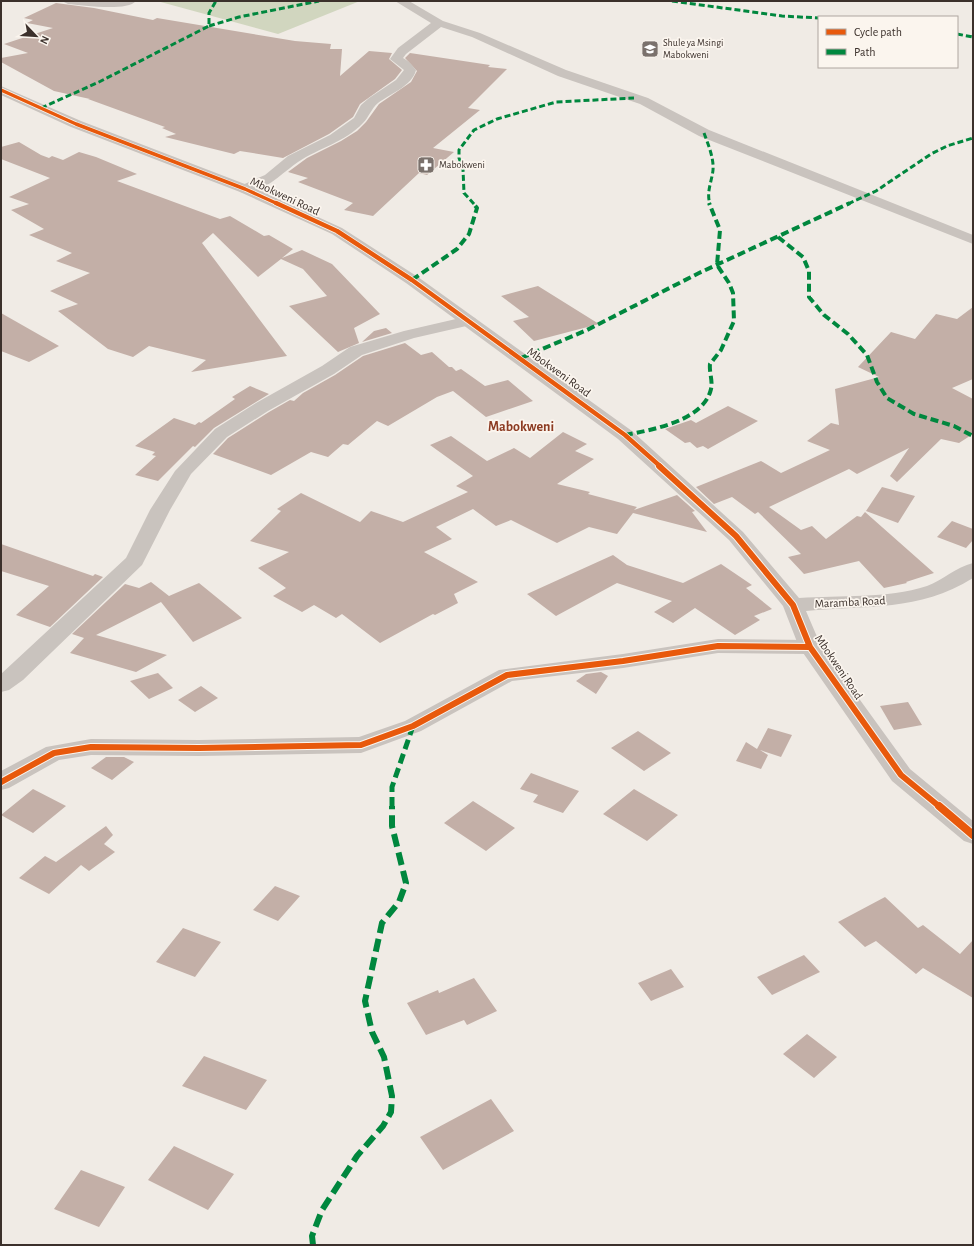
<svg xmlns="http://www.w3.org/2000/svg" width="974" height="1246" font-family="'Alegreya Sans',sans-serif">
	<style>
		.green { fill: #d1d6bf }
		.building { fill: #c3afa7 }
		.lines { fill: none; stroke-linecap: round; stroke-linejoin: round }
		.minor { fill: #c9c3be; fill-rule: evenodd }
		.tertiary { fill: #c9c3be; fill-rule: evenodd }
		.quiet-far3 { stroke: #00873e; stroke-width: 3; stroke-dasharray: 6 3; stroke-linecap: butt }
		.quiet-far2 { stroke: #00873e; stroke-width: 4; stroke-dasharray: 8 4; stroke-linecap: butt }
		.quiet-far1 { stroke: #00873e; stroke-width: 5; stroke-dasharray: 10 5; stroke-linecap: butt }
		.quiet { stroke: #00873e; stroke-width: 6; stroke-dasharray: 13 6; stroke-linecap: butt }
		.cycleway-far3-casing { stroke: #fbf5ee; stroke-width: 5 }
		.cycleway-far2-casing { stroke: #fbf5ee; stroke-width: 6 }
		.cycleway-far1-casing { stroke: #fbf5ee; stroke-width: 8 }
		.cycleway-casing { stroke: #fbf5ee; stroke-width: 10 }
		.cycleway-far3 { stroke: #e8590c; stroke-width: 3.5 }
		.cycleway-far2 { stroke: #e8590c; stroke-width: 4.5 }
		.cycleway-far1 { stroke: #e8590c; stroke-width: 6 }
		.cycleway { stroke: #e8590c; stroke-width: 8 }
		.labels { text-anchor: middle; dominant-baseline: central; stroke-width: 3.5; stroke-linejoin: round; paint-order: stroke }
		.far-poi-label { font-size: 10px; fill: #3b302b; stroke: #fbf5ee; text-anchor: start }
		.street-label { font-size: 12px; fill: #3b302b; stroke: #fbf5ee }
		.quarter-label { font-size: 14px; font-weight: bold; fill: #8c3b22; stroke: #fbf5ee }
	</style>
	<rect width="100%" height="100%" fill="#f0ebe5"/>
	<path class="green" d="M157,1h203l-82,33z"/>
	<path class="building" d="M56,3l38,5 59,12 4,-2 138,23 36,3 -1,5h12l-2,27 29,-25 23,2 -3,6 13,11 -7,9 -35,25 -7,13 -24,17 -46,24 -43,-7 -6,3 -69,-17 11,-3 -14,-6 3,-1 -77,-28h2l-36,-8 -53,-29v-4l27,-5 -24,-9 49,-16 -26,-5 6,-3 -9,-2z
		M410,53l80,12 -2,2 19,2 -39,39 12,2 -47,38 21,4 -27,23 -8,-2 -46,43 -29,-6 9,-7 -55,-21 10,-4 -20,-6 19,-14 34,-17 16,-10 9,-9 13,-18 32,-22 6,-11 -12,-13z
		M19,142l22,13 8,3 3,-2 11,4 16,-8 17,5 41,17 -20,7 103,38 10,-3 34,20 5,-1 24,14 -11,9 20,-8 30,14 48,50 -26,14 5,15 -21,9 -49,-46 38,-10 -24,-27 -22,-10 -23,18 -45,-44 -11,10 85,113 -96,16 15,-12 -57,-14 -16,11 -25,-8 -50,-38 20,-7 -28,-13 40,-18 -34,-12 16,-8 -43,-18 15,-6 -33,-19 18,-6 -20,-7 41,-19 -49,-19v-12z
		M538,286l61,38 -65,17 -21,-20 16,-4 -28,-21z
		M973,307v72l-21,9 21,11v35l-14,9 -18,-4 -44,43 -7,-6 19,-28 -52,26 -8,-5 -80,38 32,23 11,-4 14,13 31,-23 4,1 4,-5 69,61 -28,9 1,1 -23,5 -25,-27 -55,13 -16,-17 13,-3 -43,-42 -3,2 -23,-17 -18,7 -18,-17 65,-26 20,12 49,-23 -23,-9 24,-18 8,2 -4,-36 44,-12 -21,-10 33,-35 24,7 21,-25 21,5z
		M1,313l58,33 -30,16 -28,-11z
		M386,328l6,5 -30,9 12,-11z
		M405,343l16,12 11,-3 17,15h3l4,4 5,-2 24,17 23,-6 25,21 -47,16 -33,-26 -16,6 -49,29 -11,-5 -29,24 -5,-1 -15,13 -17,-5 -40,23 -58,-21 15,-16 41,-26 21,-12 4,1 9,-8 32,-18 28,-19z
		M250,386l19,8 -55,34 -19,19 -2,-1 -35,35 -23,-6 21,-19 -4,-1 3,-3 -20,-6 39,-28 21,7 4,-3 2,1 34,-24 -3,-2z
		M728,406l30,15 -50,28 -5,-3 -6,2 -7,-6 -5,1 -20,-14 26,-9 5,3z
		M563,432l24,12 -12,7 19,8 -37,25 33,8 -2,2 49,13 -3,3 43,-15 18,16 -3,1 15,20 -74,-19 -16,21 -28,-7 -32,16 -46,-23 -15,6 -23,-17 -37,18 16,12 -28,13 54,30 -24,12 4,9 -23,12 -2,-1 -53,29 -38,-29 -6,4 -22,-13 -12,7 -29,-16 13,-8 -28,-20 31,-16 -39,-11 31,-30 -4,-2 24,-16 59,29 11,-11 32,11 65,-30 -12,-6 17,-10 -43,-31 21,-9 36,25 27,-13 16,10z
		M882,487l33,9 -17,27 -32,-12z
		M952,521l21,8v11l-7,8 -29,-11z
		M1,544l92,32 2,-2 8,3 -53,50 -34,-12 33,-29 -48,-15z
		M613,555l14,10 56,18 38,-19 31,21 -6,3 26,21 -18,7 6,4 -25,15 -40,-27 -22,15 -19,-11 18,-11 -55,-18 -61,33 -29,-22z
		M151,582l18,14 30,-13 43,35 -49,24 -32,-40 -65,33 71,20 -31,17 -66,-19 14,-15 -12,-4 53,-50 14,4z
		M601,672l7,4 -12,18 -20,-13 10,-7z
		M158,673l15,15 -24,11 -19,-18z
		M201,686l17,12 -23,14 -17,-12z
		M908,702l14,23 -28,5 -14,-24z
		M768,728l24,7 -11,22 -21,-7 8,5 -7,14 -25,-8 10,-19 11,7z
		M638,731l33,22 -27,18 -33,-23z
		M106,757h18l10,5 -22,18 -21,-12z
		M531,773l48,18 -16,22 -30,-11 5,-7 -18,-6z
		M33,789l33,17 -33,27 -32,-18z
		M634,789l44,26 -31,26 -44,-27z
		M473,801l42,27 -29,23 -42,-28z
		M106,826l7,9 -9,9 11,8 -26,19 -8,-6 -32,29 -30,-16 26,-22 11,6z
		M275,886l25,10 -22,25 -25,-11z
		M885,897l33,31 5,-3 37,29 13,-14v58l-50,-30 -7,6 -40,-33 -11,6 -27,-25z
		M183,928l38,14 -26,35 -39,-15z
		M804,955l16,17 -48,23 -15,-18z
		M671,969l13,18 -33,14 -13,-18z
		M474,978l23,33 -30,14 -3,-5 -38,15 -19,-32 31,-13 1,3z
		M807,1034l30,23 -23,21 -31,-24z
		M204,1056l63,24 -21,30 -64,-24z
		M491,1099l23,32 -71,39 -23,-33z
		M174,1146l60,28 -26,36 -60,-30z
		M81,1170l44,17 -26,40 -45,-18z"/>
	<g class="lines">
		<path class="minor" d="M62,1h74c-9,11 -55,4 -68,3z
			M395,1h14l34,20 37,12 86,37 82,28 61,32 264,105v9l-274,-108 -59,-32 -82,-28 -86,-39 -31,-10 -35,27 -3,4c6,3 9,7 13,12 -4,16 -26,24 -38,33 -7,6 -9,14 -15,20 -18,19 -44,25 -65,39 -15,10 -38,35 -58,30l-2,-3 2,-3 25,-11 23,-19 42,-21 24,-17 7,-13 8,-7 27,-18 8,-10 -14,-11 8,-11 33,-25z
			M469,316l6,2 2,3 -2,3 -61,14 -52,17 -28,19 -66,37 -41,26 -36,37 -21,36 -28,55 -119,115 -14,10 -8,2v-18l125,-116 24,-48 25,-39 40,-42 41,-26 66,-37 28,-19 54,-16z
			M718,639l92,1 8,2 3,5 -3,5 -8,2 -92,-1 -95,15 -111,13 -91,50 -60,22 -162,3 -108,-1 -32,5 -50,28 -8,2v-19l45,-24 45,-8 108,1 160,-3 46,-16 94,-51 124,-16z"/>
		<path class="tertiary" d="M1,86l80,35 169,65 92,42 76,49 214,154 111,101 56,66c42,-3 87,1 128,-12 16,-6 29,-19 46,-23v15c-55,34 -105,27 -167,33l15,35 89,123 63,52v23l-9,-3 -72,-60 -93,-134 -16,-41 -54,-66 -111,-101 -212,-156 -74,-49 -92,-42 -169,-65 -70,-32z"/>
		<path class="quiet-far3" d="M672,1l110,15 37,2
			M209,26l30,-9 80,-16
			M957,34l16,3
			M41,108l58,-26 110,-56v-13l7,-12
			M704,133c4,11 10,25 9,37 -1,11 -7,22 -3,34
			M474,204l-10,-11 -1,-24 -4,-11v-8l15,-20 23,-11 59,-17 78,-4
			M848,204l28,-13 55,-37 16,-8 26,-8"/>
		<path class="quiet-far2" d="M778,237l25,20 6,14v26l15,18 24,19 19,21 10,27 10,16 27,16 40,12 19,10
			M412,280l45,-31 12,-15 8,-26 -4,-5
			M521,358l66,-28 112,-57 151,-70
			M625,435c26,-5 79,-14 86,-46 2,-8 -2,-17 -1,-25l11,-14 13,-29 -1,-28 -4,-10 -12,-18 3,-35 -11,-27"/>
		<path class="quiet-far1" d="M392,807v-20l21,-61"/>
		<path class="quiet" d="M313,1245l-1,-9 10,-26 35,-54 26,-30 8,-14 1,-16 -8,-39 -12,-25 -7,-31 17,-78 17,-21 7,-19 -14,-57v-20"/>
		<g class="cycleway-far3-casing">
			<path id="cycleway-far3" d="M1,90l75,34 169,65 33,15"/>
		</g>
		<g class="cycleway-far2-casing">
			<path id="cycleway-far2" d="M276,203l61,28 75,49 213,155 36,32"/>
		</g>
		<g class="cycleway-far1-casing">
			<path id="cycleway-far1" d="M659,466l77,70 57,69 17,42 91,128 39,32
				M1,782l53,-29 37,-6 108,1 162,-3 52,-19 94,-51 116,-14 95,-15 92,1"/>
		</g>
		<g class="cycleway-casing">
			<path id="cycleway" d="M939,806l34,29"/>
		</g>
		<use href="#cycleway-far3" class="cycleway-far3"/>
		<use href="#cycleway-far2" class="cycleway-far2"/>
		<use href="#cycleway-far1" class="cycleway-far1"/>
		<use href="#cycleway" class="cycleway"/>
	</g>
	<defs>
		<g id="school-square" transform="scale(0.9)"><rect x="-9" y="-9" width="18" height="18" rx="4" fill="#7a716c" stroke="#fbf5ee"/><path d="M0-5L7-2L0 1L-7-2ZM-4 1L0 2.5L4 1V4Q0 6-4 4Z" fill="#fff"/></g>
		<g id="pharmacy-square" transform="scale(0.9)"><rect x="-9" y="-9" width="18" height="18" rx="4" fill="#7a716c" stroke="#fbf5ee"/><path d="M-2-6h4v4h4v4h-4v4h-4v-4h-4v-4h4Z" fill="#fff"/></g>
	</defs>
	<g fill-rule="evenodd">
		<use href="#school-square" x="650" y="49"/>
		<use href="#pharmacy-square" x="426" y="165"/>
	</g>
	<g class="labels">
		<g class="far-poi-label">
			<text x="663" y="43">Shule ya Msingi<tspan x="663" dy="12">Mabokweni</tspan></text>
			<text x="439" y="165">Mabokweni</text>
		</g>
		<g class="street-label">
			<text transform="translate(285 196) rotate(25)">Mbokweni Road</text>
			<text transform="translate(559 372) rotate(36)">Mbokweni Road</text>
			<text transform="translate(850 602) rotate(-3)">Maramba Road</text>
			<text transform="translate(839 667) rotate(56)">Mbokweni Road</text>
		</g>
		<g class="quarter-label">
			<text x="521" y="427">Mabokweni</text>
		</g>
	</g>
	<rect width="974" height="1246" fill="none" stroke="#3b302b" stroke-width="4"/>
	<rect x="818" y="16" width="140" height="52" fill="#fbf5ee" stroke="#aea6a0"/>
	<rect x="826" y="29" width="20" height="6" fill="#e8590c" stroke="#aea6a0"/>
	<text x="854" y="36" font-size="12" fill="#3b302b">Cycle path</text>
	<rect x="826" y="49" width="20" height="6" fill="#00873e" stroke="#aea6a0"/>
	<text x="854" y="56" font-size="12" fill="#3b302b">Path</text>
	<g transform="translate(36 36) rotate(115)" stroke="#fbf5ee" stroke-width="3" paint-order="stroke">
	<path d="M0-3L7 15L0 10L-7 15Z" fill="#3b302b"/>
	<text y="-6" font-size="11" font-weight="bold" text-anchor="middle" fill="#3b302b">N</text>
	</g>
</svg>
